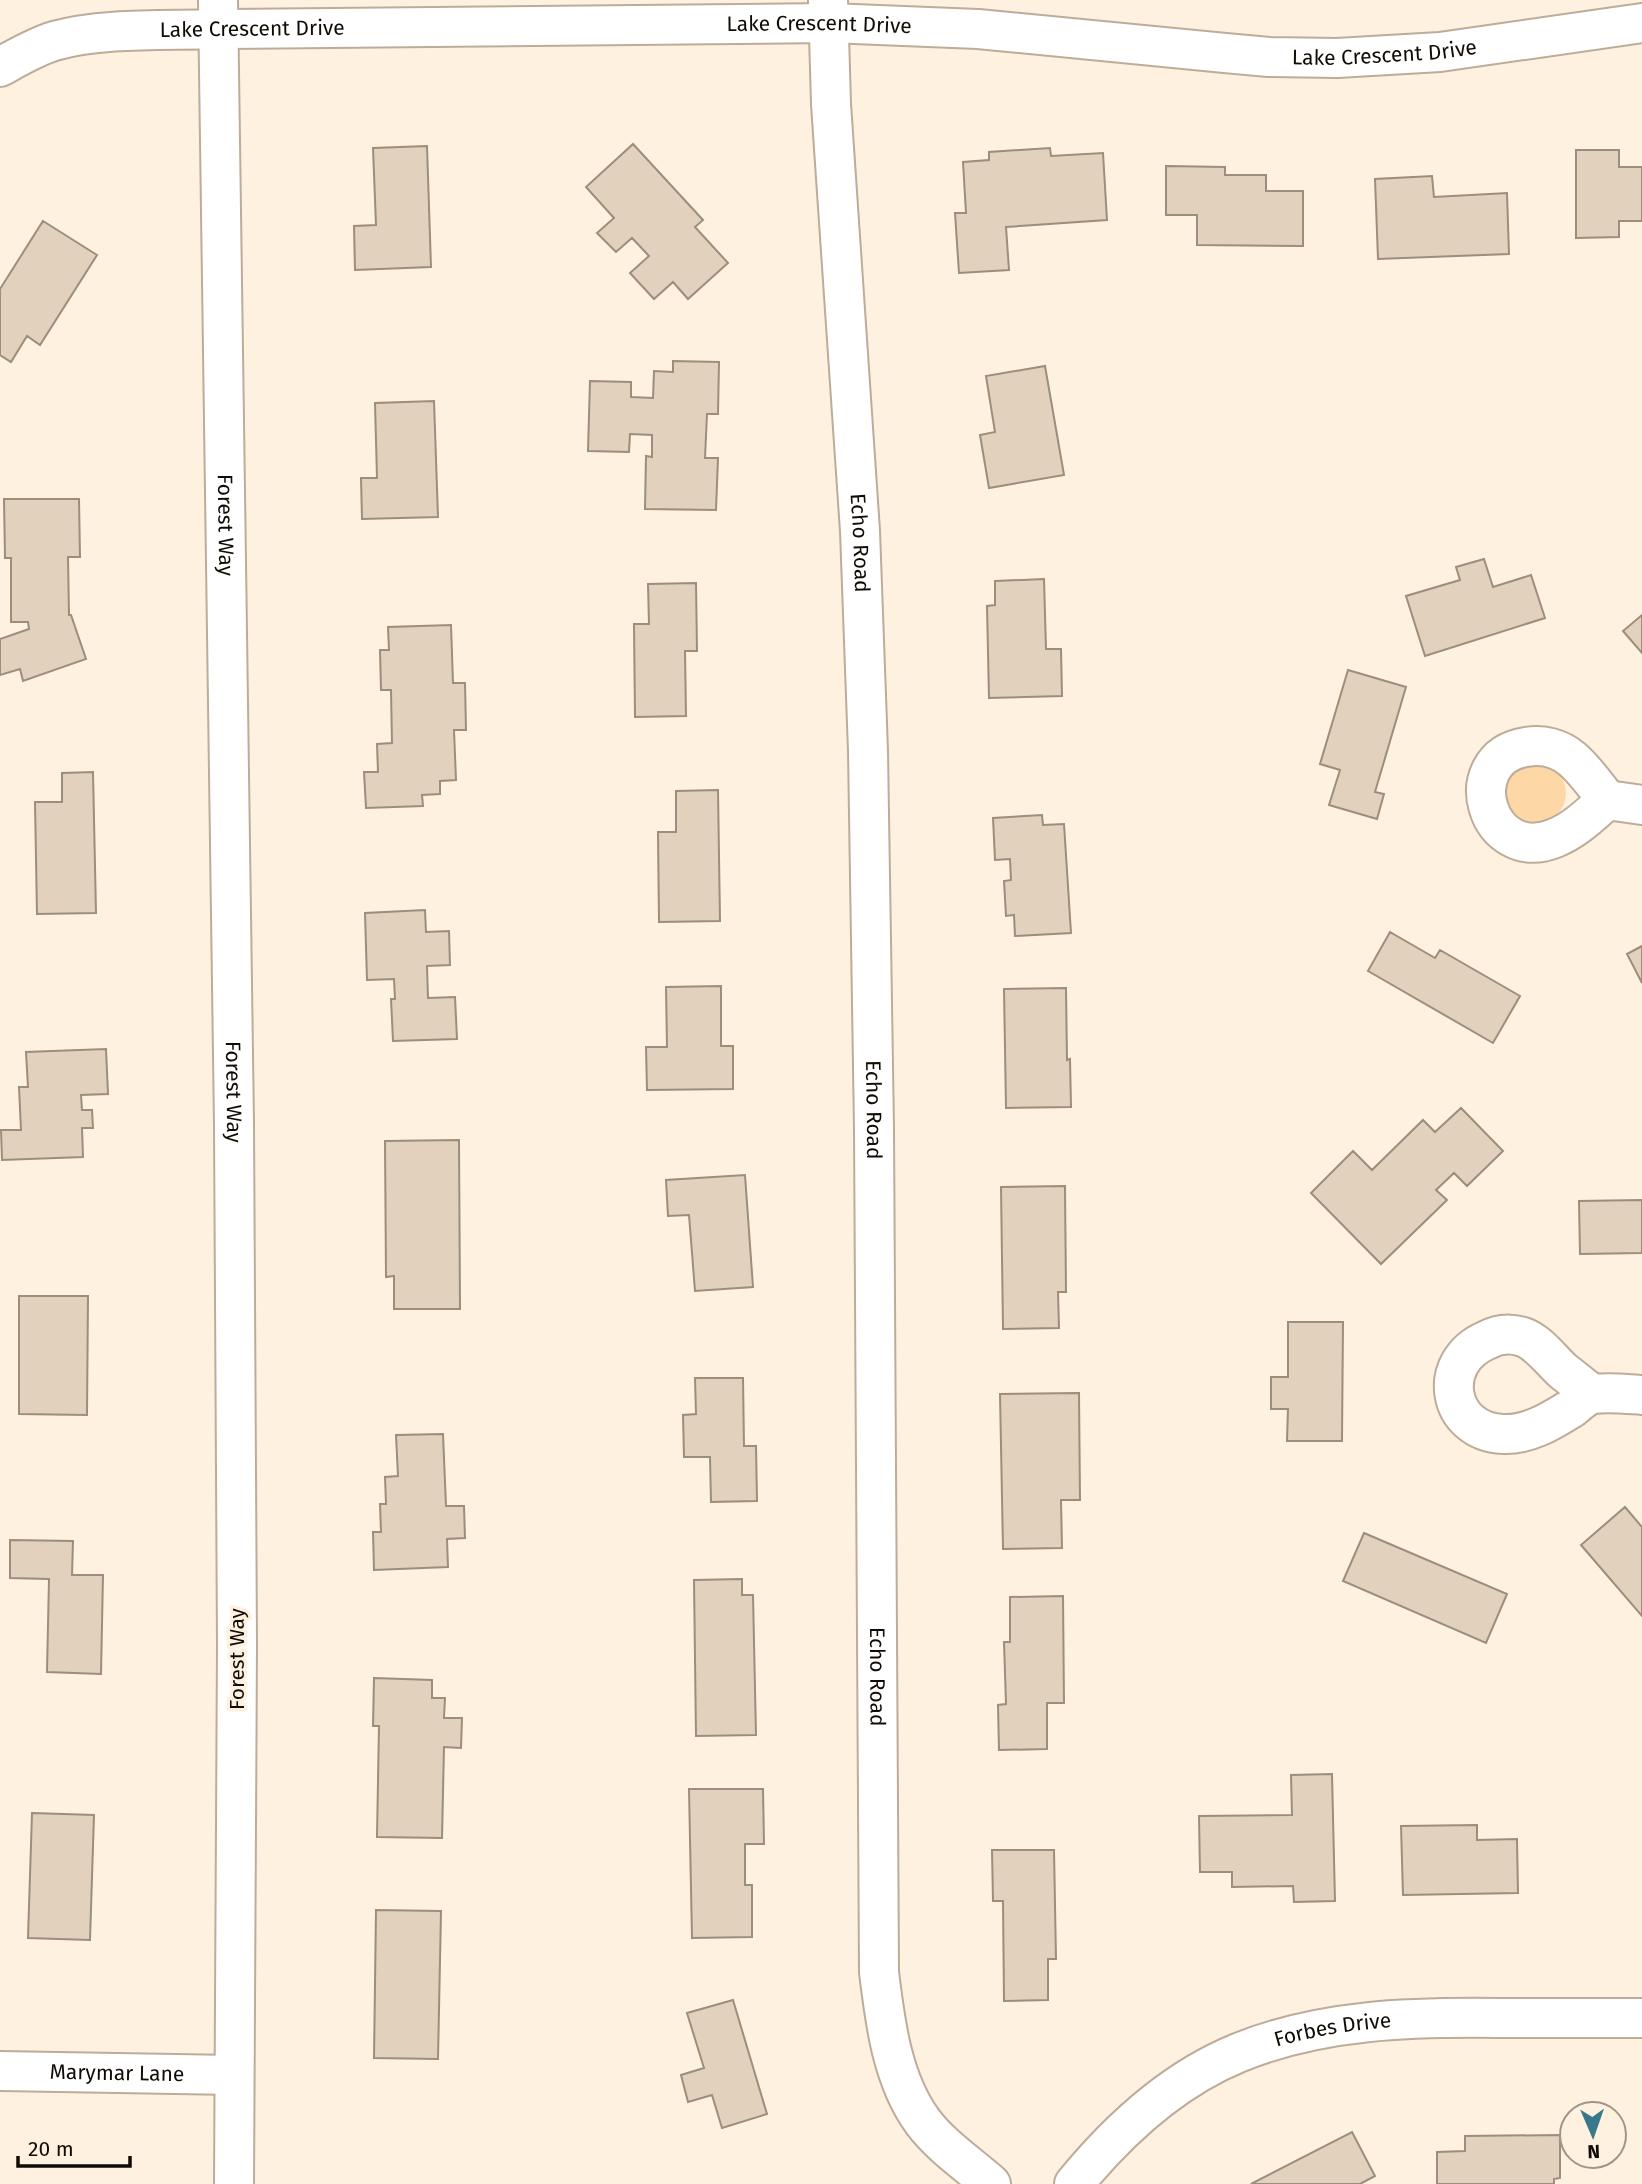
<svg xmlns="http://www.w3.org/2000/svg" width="1642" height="2184" font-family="'Fira Sans',sans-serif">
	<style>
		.green { fill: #fed7a6 }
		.building { fill: #e2d1bd; stroke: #9d8d7a; stroke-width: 2 }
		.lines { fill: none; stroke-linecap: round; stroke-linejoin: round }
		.minor-casing { stroke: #bdac99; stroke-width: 42 }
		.minor { stroke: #fff; stroke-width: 38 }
		.labels { text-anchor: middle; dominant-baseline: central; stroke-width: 7; stroke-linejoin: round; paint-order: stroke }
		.street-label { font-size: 21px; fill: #110b05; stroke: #fff1e0 }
	</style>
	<rect width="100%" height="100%" fill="#fff1e0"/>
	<path class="green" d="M1506 793a30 30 0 1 1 60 0a30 30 0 1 1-60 0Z"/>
	<path class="building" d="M633,144l70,76 -8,7 33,36 -40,36 -15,-17 -19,17 -24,-26 19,-17 -17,-18 -16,14 -19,-19 17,-15 -28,-31z
		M427,146l4,121 -76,3 -1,-44 22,-1 -3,-77z
		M1050,148l1,8 52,-3 4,67 -101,7 3,43 -50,3 -4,-60h11l-3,-51 26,-2v-8z
		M1576,150h43v17h23v54h-23v16l-43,1z
		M1166,166l59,1v8h41v16h37v55l-106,-1v-30h-31z
		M1432,176l2,21 73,-4 2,61 -131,5 -3,-80z
		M43,221l54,34 -57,90 -13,-9 -16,26 -11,-7v-66z
		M673,361l46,1 -1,52h-11l-2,44h13l-2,52 -71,-1 1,-53 6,1v-22l-22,-1 -1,18 -41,-1 2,-70 41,1v15l22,1 1,-27 19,1z
		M1045,366l19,109 -75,13 -9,-53 15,-3 -9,-56z
		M434,401l4,116 -76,2 -1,-41h16l-2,-75z
		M4,499h75l1,58h-12l1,58h2l15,44 -63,22 -3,-12 -20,6v-36l29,-10 -1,-7h-17v-64h-6z
		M1484,559l9,28 38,-12 14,43 -120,38 -19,-60 54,-16 -4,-13z
		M1044,579l2,70h15l1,47 -73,2 -2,-92 8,-1v-24z
		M696,583l1,68h-12l1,65 -51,1 -1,-93h15l-1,-40z
		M1642,615v38l-19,-22z
		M451,625l2,58h12l1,47h-12l2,50 -16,1v13l-18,1 1,11 -57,2 -2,-36h14l-1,-28 15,-1 -1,-53h-10l-1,-40h9l-1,-23z
		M1348,670l58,17 -31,105 9,2 -7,25 -48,-14 11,-35 -20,-6z
		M93,772l3,141 -59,1 -2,-112h27v-29z
		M718,790l2,131 -61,1 -1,-90h18v-41z
		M1042,815l1,10 21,-1 7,109 -56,3 -1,-21 -8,1 -2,-35 7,-1 -1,-21 -15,1 -2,-42z
		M425,910l1,22 23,-1 1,34 -23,1 1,32 27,-1 2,42 -64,2 -2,-42h4l-1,-20 -27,1 -2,-67z
		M1390,932l45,26 5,-8 80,46 -27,47 -125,-72z
		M1642,946v37l-15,-29z
		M721,986v60h12v43l-86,1 -1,-43h21l-1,-60z
		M1066,988l1,72 3,-1 1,48 -65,1 -2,-119z
		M106,1049l2,45 -27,1 1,15h10l1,18h-11l1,29 -81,3 -1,-30h20l-2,-43h9l-2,-35z
		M1461,1108l42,43 -36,35 -13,-13 -18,17 11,10 -66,64 -70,-71 42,-42 19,19 51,-50 12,12z
		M459,1140l1,169h-66v-33l-8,1 -1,-136z
		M745,1175l8,112 -58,4 -6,-76 -21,1 -2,-36z
		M1065,1186l1,106h-8l1,36 -56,1 -2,-142z
		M1642,1200v53l-62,1 -1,-53z
		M19,1296h69l-1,119 -68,-1z
		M1288,1322h55l-1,119h-55l1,-32h-17v-32h17z
		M695,1378h48l1,68h12l1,55 -46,1 -1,-45h-26l-1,-42 13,-1z
		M1079,1393l1,107h-19l1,48 -59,1 -3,-155z
		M443,1434l3,72h18l1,32 -18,1 1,28 -74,3 -1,-38h8l-1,-28h6l-1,-27 13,-1 -2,-41z
		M1625,1507l17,20v89l-61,-71z
		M1364,1533l143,61 -21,49 -143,-62z
		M10,1540l63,1 -1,34h31l-2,99 -54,-2 2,-93 -39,-1z
		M742,1579v16h11l3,140 -60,1 -2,-156z
		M1063,1596l1,107h-17v46l-48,1 -1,-45 8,-1 -2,-62h6v-45z
		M374,1678l58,2v18h13l-1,20h18l-1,30 -17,-1 -2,91 -65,-1 2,-111h-6z
		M1332,1774l3,127 -41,1 -1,-16 -61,1v-15h-32l-1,-56 93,-1 -1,-40z
		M689,1789h74l1,55h-19v41h7v52l-60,1z
		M32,1813l62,2 -4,125 -62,-2z
		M1477,1825v15l40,-1 1,54 -115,2 -2,-69z
		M992,1850h62l2,109h-8v41l-44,1 -1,-100h-10z
		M376,1910l65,1 -3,148 -64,-1z
		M733,2000l34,114 -45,14 -10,-33 -24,7 -7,-27 23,-7 -17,-55z
		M1352,2132l23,44 -15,8h-109z
		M1560,2135v43l-6,1v5h-117v-32l28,-1v-15z"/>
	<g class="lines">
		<g class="minor-casing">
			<g id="minor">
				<path id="s1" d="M218,0l16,1125 3,520 -3,539"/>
				<path id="s2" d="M828,0l3,104 29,427 8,220 6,378 5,843c6,50 13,108 44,150 18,24 45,42 68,62"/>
				<path id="s3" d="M0,67c18,-10 35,-20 54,-26 49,-14 114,-10 164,-12l611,-6 149,6 247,24 44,4 68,1 103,-6 202,-29"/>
				<path d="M1607,800c-16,14 -32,30 -52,38 -69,28 -99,-80 -29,-91 16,-3 33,1 46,12 13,11 24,27 35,41l35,5"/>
				<path d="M1592,1394c-10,-8 -19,-15 -29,-23 -12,-11 -25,-29 -40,-34 -12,-4 -25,-3 -36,3 -52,22 -40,92 16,94 26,1 48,-13 69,-26 6,-5 15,-13 22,-14 15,-2 33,0 48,1"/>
				<path id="s4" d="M0,2071l234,4"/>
				<path id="s5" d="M1074,2184c45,-55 98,-104 164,-131 83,-34 173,-36 261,-35 48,0 95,0 143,0"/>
			</g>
		</g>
		<use href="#minor" class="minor"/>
	</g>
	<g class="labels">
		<g class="street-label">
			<text stroke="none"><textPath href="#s3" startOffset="826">Lake Crescent Drive</textPath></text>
			<text stroke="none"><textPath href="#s3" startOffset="259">Lake Crescent Drive</textPath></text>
			<text stroke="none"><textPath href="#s3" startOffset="1393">Lake Crescent Drive</textPath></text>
			<text stroke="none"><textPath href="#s1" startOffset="525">Forest Way</textPath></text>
			<text stroke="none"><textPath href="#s2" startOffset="544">Echo Road</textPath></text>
			<text stroke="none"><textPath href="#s1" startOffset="1092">Forest Way</textPath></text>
			<text stroke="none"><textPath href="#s2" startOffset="1111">Echo Road</textPath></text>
			<text transform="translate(237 1659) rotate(-90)">Forest Way</text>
			<text stroke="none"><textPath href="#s2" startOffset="1678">Echo Road</textPath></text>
			<text stroke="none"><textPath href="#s5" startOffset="310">Forbes Drive</textPath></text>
			<text stroke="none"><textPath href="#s4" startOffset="117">Marymar Lane</textPath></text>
		</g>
	</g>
	<g transform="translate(1593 2135) rotate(178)"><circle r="33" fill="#fff1e0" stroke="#a09588" stroke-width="2"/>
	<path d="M0-5L12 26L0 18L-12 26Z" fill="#38798c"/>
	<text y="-10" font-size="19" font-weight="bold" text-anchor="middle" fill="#110b05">N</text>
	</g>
	<path d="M18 2156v10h112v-10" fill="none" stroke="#110b05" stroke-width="3.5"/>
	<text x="28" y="2156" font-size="21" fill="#110b05" stroke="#fff1e0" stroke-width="5" paint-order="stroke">20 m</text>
</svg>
